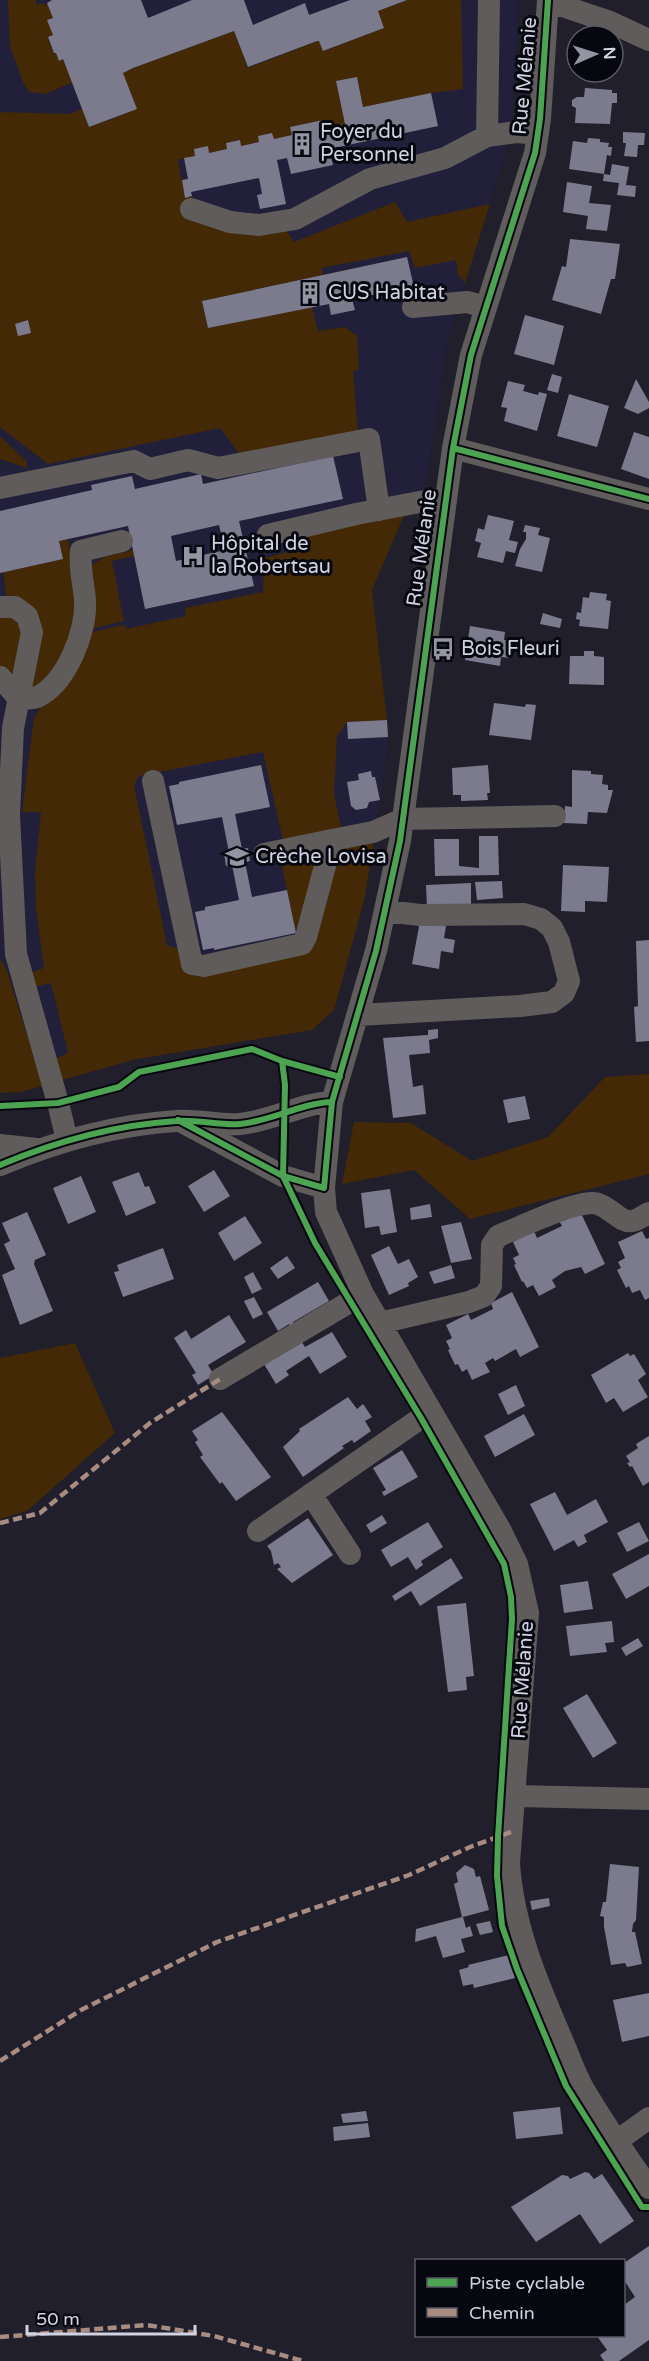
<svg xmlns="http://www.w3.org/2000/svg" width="649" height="2361" font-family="'Varela Round',sans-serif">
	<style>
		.built { fill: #211f39 }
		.green { fill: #432906 }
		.building { fill: #7c7b8d; fill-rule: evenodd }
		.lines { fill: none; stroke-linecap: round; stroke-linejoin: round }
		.minor { stroke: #5f5c5b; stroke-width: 22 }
		.quiet { stroke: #a88b81; stroke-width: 4.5; stroke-dasharray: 9 4.5; stroke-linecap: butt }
		.cycleway-casing { stroke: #070710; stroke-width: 10 }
		.cycleway { stroke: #4ca352; stroke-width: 6 }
		.labels { text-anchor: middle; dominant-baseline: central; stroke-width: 6; stroke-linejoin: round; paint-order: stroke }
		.street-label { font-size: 20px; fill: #d2d3e2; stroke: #070710 }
		.poi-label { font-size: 20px; fill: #d2d3e2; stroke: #070710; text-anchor: start }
	</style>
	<rect width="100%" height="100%" fill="#201f2b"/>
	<path class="built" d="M0,0h519l-7,131 -64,207 -21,140 -27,43 -28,69 16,153 -23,154 -31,113 -22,20 -175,29 -116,33 -21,1z"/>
	<path class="green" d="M8,0h28v5l8,-2 1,2 3,-1 5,14 -8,3h3l5,14 -7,4h2l5,13 -2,2 5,-1 3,8 4,-2 9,24 -27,11 -15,-2 -6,-7 -14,-39z
		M407,0h54l2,89 -32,4 -68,14 -6,-30 -12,47 -20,5 -2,-9 -32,7 1,8 -18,4 -2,-6 -13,3v6l-18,4 -2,-6 -13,3 1,6 -49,11 7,38 7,-2 5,23 88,9 9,14 101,-40 12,20 83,-18 -25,79 -7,-8 -2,-15 -41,8 -6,-17 -87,17 1,7 -121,26 6,27 104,-21 6,24 27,-4 12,9 2,33 -6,2 5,61 -116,25 -22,-29 -172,36 -48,-37v-315l70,2 12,-5 8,18 47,-18 -14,-36 10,-5 101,-37 14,37 69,-27h2l5,10 60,-23 -6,-17z
		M0,436l27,26v6l-27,-9z
		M405,513l-33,77 15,130 -40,2 -10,14 -3,58 7,33 -58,13 -20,-88 -124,24 -5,9 33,160 9,3 8,12 120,-11 34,-95 6,-10 30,-6 -9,59 -31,113 -22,20 -175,29 -75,21 -8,-21 14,-6 -17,-70 -17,4 -4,-14 14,-5 -8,-59 -1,-37 6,-60h-19l12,-94 56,-86 35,-7 1,4 60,-13 -1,-8 78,-16 1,-34 35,-9 13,-18z
		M68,539l9,62 -11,54 -28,32 -8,1 10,-58 -33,-32 -4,-26 60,-13 -4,-18z
		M133,550l1,6 -22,5 12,60 -33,8 1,-64 12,-8z
		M0,611l25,11 -9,55 -16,-10z
		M320,853l-24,80 -16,-77z
		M0,959l7,12 36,115 -22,6 -21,1z
		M649,1074v100l-179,45 -56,-49 -72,14 12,-62 57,1 61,38 76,-24 57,-60z
		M75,1343l40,90 -88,78 -27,8v-161z"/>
	<path class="building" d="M52,0h89l7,18 44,-18h52l9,25 52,-22 4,12 41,-15h57l-29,11 6,17 -61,23 -4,-10h-2l-69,26 -14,-36 -101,37 -10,5 14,36 -48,18 -26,-68 -4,2 -3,-8h-2l-6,-16 5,-2 -6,-15 6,-2 -6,-15z
		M357,77l6,30 68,-14 7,33 -109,23 4,16 -42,9 -4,-16 -10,2 9,44 -26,5 -3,-14 5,-1 -3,-16 -68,14 1,4 -7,2 -3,-18 6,-1 -4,-21 11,-2 -1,-7 14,-3 1,7 18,-4 -1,-6 14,-3 1,6 18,-4 -1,-6 14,-3 2,6 18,-4 -2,-8 33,-7 2,9 20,-5 -9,-43z
		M585,88l27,2v3h5v10h-5l-2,21 -35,-1 1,-15 -4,-2v-6l5,-3h7z
		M623,132l22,1 -1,12h-6l-1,12 -13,-1 2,-13h-3z
		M588,138l12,1v3l9,1 -1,4h4l-1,9 -4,-1 -3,19 6,1 2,-11 17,3 -3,18 10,1 -1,11 -18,-2 2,-12 -16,-2 1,-7 -35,-5 4,-28 14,2z
		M567,182l25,4 -3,17 22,2 -4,26 -21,-2 2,-13 -25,-4z
		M570,239l50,5 -5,35h-4l-10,35 -49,-14 10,-34 4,1z
		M407,257l7,30 -62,12 3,11 -24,5 -2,-11 -121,24 -6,-27z
		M525,315l39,11 -10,39 -40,-11z
		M28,320l3,13 -13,3 -3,-12z
		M552,374l10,3 -4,16 -11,-3z
		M636,379l13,23v6l-11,6 -14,-6z
		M508,381l17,4 -2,6 15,4 1,-3 8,2 -10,37 -33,-10 3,-13 -6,-1z
		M569,394l40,12 -12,41 -40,-11z
		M634,432l15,5v42l-28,-10z
		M333,456l10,43 -104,22 15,65 -109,23 -17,-83 -69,15 4,18 -63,14v-62l92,-21 -1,-5 41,-9 3,13 66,-15 2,10zM219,525l6,25 -49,11 -5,-25z
		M488,515l26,6 -5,19 9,2 -3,11 -9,-2 -3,12 -26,-6 4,-14 -6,-2 3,-13 6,2z
		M525,525l15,3 -2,7 12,3 -8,34 -27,-6 5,-17 6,-10v-7h-3z
		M590,592l17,2 -1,6 5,1 -3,28 -29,-3 1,-6 -4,-1 1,-7 4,1 2,-16 6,1z
		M543,613l19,6 -2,9 -20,-4z
		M470,626l35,6 -1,8 9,1 -3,17 -9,-1 -1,9 -35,-6z
		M584,651h10v5l10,1v28l-35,-1 1,-28h14z
		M494,703l31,4 1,-3 10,1 -5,35 -42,-5z
		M387,720l1,17 -40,2 -1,-17z
		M261,765l9,42 -35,7 7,35 6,-1 2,13 -5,1 7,35 35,-7 9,43 -82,17v-2l-11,2 -8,-38 10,-2v-3l34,-7 -7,-35 -6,1 -2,-13 5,-1 -7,-35 -45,8 -8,-39 10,-2v-2z
		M488,765l2,28h-3l1,7 -27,1v-6h-8l-1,-27z
		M572,770l19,1v3l12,1 -1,9 6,1v5h5l-6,23 -19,-1 -1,12 -23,-1 1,-17 7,1z
		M371,771l1,6h3l5,23 -11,2 -2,6 -11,2 -5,-4 -4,-24 12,-2 -1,-6z
		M479,836h19l1,39 -64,1 -1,-37h25v27l20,2z
		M563,865l46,2 -2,35 -22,-1v11l-24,-1z
		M502,881l1,17 -26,2 -2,-18z
		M471,883v21l-44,3 -1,-22z
		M420,921l26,5 -2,12 11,2 -2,13 -12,-2 -2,18 -27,-5z
		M649,940v101l-13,1 -2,-35 4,-1 -2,-65z
		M438,1029v9l-9,2 1,13 -21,2 4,32 10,-2 3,29 -33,4 -10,-80 45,-3v-5z
		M525,1096l5,23 -22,4 -5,-23z
		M214,1170l16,26 -26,16 -16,-26z
		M139,1172l6,15 4,-1 7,17 -30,13 -14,-34z
		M81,1176l15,36 -28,12 -15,-36z
		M390,1189l7,43 -16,3 -2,-9 -14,2 -4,-35z
		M430,1204l2,13 -21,3 -1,-12z
		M579,1209l26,55 -20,10 -4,-7 -16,4 -13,9 4,7 -17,9 -6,-11 -6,3 -4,-7 -1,1 -8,-17 2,-1 -3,-6 6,-3 -6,-13 21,-11 3,7 25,-12 -4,-7z
		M27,1212l19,43 -11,5 -1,4 19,47 -33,14 -18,-50 13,-6 -11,-25 6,-3 -8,-18z
		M245,1216l17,27 -28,18 -16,-28z
		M461,1222l11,37 -21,4 -10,-37z
		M642,1231l4,8 3,-1v60l-4,2 -5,-10 -8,3 -3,-7 -3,2 -9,-18 4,-2 -3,-6 7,-4 -7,-16z
		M389,1246l9,18 11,-5 9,18 -10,6 1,3 -20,9 -18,-40z
		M163,1248l11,31 -51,18 -9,-25 5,-1 -2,-6z
		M287,1256l8,12 -17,11 -8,-11z
		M451,1265l4,13 -21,6 -5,-12z
		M253,1272l9,17 -10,5 -8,-17z
		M318,1282l11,19 -36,21 2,4 -4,2 -2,-4 -11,7 -11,-19z
		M512,1292l27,55 -19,10 -4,-8 -21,12 -2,-3 -8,5 5,9 -18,8 -5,-11 -5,3 -4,-8 -3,1 -7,-15 2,-1 -4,-8 6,-3 -6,-13 22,-11 3,6 22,-11 -2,-6z
		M254,1297l9,17 -10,5 -9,-18z
		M229,1315l17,27 -38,23 6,10 -16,10 -6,-10 4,-2 -22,-35 12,-8 5,9z
		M332,1332l15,25 -27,17 -11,-18 -23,15 3,4 -13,9 -15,-25 37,-23 7,11z
		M628,1353l2,3 4,-2 12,20 -8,6 10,17 -25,15 -9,-14 -8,5 -15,-28z
		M516,1385l9,21 -17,9 -10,-21z
		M348,1397l9,12 6,-5 9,13 -7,4 6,10 -17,12 -2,-3 -10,6 2,2 -41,29 -20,-30 17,-16 -1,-2z
		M222,1412l49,65 -35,24 -14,-19 -2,2 -20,-27 3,-2 -8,-13 3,-2 -6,-9z
		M524,1414l11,21 -40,22 -11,-21z
		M649,1436v46l-6,4 -11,-20 -2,1 -3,-4 3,-1 -4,-6 12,-8 -2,-4z
		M402,1450l16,27 -34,19 -2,-4 4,-2 -13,-22z
		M555,1492l12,23 29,-16 12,23 -24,13 3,7 -9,5 -4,-7 -20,11 -24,-47z
		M382,1515l5,8 -16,10 -5,-8z
		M308,1518l25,37 -41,28 -15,-14 4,-2 -3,-4 -4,2 -3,-14 -4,-5z
		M428,1522l15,25 -22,14 2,4 -7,5 -8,-13 -17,10 -10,-17z
		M639,1522l10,19 -22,11 -10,-19z
		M649,1554v32l-23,13 -14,-25z
		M451,1558l12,20 -43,28 -9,-15 -16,10 -3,-5z
		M588,1581l5,28 -29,4 -4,-28z
		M466,1603l8,73 -8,1 1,13 -19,2 -11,-86z
		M612,1621l2,21 -9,1 2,9 -37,4 -4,-30z
		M638,1638l5,8 -17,10 -5,-8z
		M587,1694l30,49 -24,15 -30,-50z
		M610,1864l29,3 -3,53 -3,4 -1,8h3l7,32 -15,3 -2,-4 -14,2 -7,-38v-10l-4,-1 3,-14h3z
		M465,1865l9,4 2,8 4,-1 9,34 -26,7 3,11 4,-2 3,10 -12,3 4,13 -22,6 -7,-22 -21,6 1,-13 46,-12 -8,-33 4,-2 -2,-9z
		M549,1898l1,8 -18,4 -2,-9z
		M490,1921l3,11 -13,3 -4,-11z
		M509,1955l6,23 -41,10 -1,-4 -10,2 -4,-16 10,-3 -1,-2z
		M649,1993v43l-27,6 -9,-42z
		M560,2107l3,27 -47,5 -3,-27z
		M366,2111l2,10 -25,2 -2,-9z
		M368,2123l2,14 -36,4 -1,-14z
		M585,2172l4,1 5,6 8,-5 32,47 -34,23 -20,-30 -44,28 -25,-35 51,-32 6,1 2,3z
		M649,2246v94l-30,21h-15l-4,-6 7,-5 -10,-14h27v-31l11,-8 -11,-17v-17z"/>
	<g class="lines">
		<path class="minor" d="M548,0l-8,119 -5,34 -64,202 -18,93 -53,393 -24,110 -44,151 -8,86 2,24 37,82 138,237 16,33 11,49 -19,250c4,63 29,121 54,179 8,18 14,38 25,54 19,32 40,62 61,92
			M548,1l62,21 39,18
			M487,136l2,-136
			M191,209l39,13 29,3 36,-6 75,-40 75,-21 42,-22 30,-4 21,2
			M413,307l54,-5 19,5
			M453,448l196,51
			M0,488l134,-27 16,8 38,-9 30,8 151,-29 10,71
			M268,535l88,-21 90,-17
			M0,607h15l12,9 5,16 -19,96 -4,87 7,139 42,149 9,37
			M0,677l19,22
			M19,699c5,0 13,0 18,-2 29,-13 50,-66 48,-96 -1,-17 -6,-32 -4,-50l41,-10
			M153,781l39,183 12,2 98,-22 4,-7 26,-97 41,-8 30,-13 152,-3
			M264,854l68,-14
			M358,1015l162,-9 32,-4 12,-9 5,-12 -10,-39 -7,-14 -11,-9 -17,-5 -104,1 -34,-4
			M182,1122l101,54 41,12
			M0,1145l37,4
			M0,1165c57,-24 115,-40 176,-44 21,-2 45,5 64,3 32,-3 61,-21 92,-22
			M380,1323l89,-21 15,-6 7,-10 1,-41 6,-9c23,-9 70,-32 93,-33 17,-1 28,21 41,18 6,-1 12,-6 17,-8
			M220,1379l143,-85
			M311,1494l39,60
			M258,1531l173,-120
			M516,1796l133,3
			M617,2141l32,-23"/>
		<path class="quiet" d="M0,1523l40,-10 110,-90 70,-44
			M0,2061l81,-51 136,-68 192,-67 61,-28 41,-15
			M0,2337l147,-12 67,11 89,25"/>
		<g class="cycleway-casing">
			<path id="cycleway" d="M453,448l196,51
				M282,1061l3,24 -2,91 32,67 106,175 83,146 7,33 1,22 -14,218 -1,39 5,50 15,43 49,117 76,121h7
				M0,1106l58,-3 61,-16 20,-15 113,-23 30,12 58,16
				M178,1120l105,56 41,12 8,-86 44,-151 24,-110 53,-393 18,-93 64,-202 5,-34 8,-119
				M0,1165c57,-24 115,-40 176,-44 21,-2 45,5 64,3 32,-3 61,-21 92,-22"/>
		</g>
		<use href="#cycleway" class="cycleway"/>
	</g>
	<defs>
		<g id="building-bare" transform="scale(1.8)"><path d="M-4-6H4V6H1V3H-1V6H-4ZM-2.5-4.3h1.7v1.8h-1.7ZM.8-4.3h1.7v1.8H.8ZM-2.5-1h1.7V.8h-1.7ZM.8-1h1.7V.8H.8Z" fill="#9494a2" stroke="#070710" stroke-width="2.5" paint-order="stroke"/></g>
		<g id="hospital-bare" transform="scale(1.8)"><path d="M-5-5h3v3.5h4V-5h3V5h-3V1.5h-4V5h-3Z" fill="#9494a2" stroke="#070710" stroke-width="2.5" paint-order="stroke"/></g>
		<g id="bus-bare" transform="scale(1.8)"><path d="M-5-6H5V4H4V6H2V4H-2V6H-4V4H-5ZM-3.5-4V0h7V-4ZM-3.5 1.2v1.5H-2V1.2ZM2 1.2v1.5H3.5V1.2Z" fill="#9494a2" stroke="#070710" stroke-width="2.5" paint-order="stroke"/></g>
		<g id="school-bare" transform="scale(1.8)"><path d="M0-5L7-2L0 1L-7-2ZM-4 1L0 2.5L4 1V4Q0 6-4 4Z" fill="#9494a2" stroke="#070710" stroke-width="2.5" paint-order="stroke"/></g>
	</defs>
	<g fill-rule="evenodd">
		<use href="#building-bare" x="302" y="144"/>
		<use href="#building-bare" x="310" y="293"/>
		<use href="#hospital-bare" x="193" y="556"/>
		<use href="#bus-bare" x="443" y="649"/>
		<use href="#school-bare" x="237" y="857"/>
	</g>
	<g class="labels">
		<g class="street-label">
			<text transform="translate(525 76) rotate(-85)">Rue Mélanie</text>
			<text transform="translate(422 548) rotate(-82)">Rue Mélanie</text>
			<text transform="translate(523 1680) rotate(-86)">Rue Mélanie</text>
		</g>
		<g class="poi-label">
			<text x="320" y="132">Foyer du<tspan x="320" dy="23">Personnel</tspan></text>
			<text x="328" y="293">CUS Habitat</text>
			<text x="211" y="544">Hôpital de<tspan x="211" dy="23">la Robertsau</tspan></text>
			<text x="461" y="649">Bois Fleuri</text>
			<text x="255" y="857">Crèche Lovisa</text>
		</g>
	</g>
	<rect x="415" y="2259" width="210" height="78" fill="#070710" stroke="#585964" stroke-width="1.5"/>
	<rect x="427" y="2278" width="30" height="9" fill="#4ca352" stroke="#585964" stroke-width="1.5"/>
	<text x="469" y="2289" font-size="18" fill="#d2d3e2">Piste cyclable</text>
	<rect x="427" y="2308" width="30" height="9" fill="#a88b81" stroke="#585964" stroke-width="1.5"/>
	<text x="469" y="2319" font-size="18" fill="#d2d3e2">Chemin</text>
	<g transform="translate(595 54) rotate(87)"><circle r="28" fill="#070710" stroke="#585964" stroke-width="1.5"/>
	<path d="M0-4.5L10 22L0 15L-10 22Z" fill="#9494a2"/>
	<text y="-9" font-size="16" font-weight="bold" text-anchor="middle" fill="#d2d3e2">N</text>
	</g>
	<path d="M27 2325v9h168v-9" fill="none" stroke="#d2d3e2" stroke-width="3"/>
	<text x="36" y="2325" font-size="18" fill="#d2d3e2" stroke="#070710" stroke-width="4.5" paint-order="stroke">50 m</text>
</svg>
